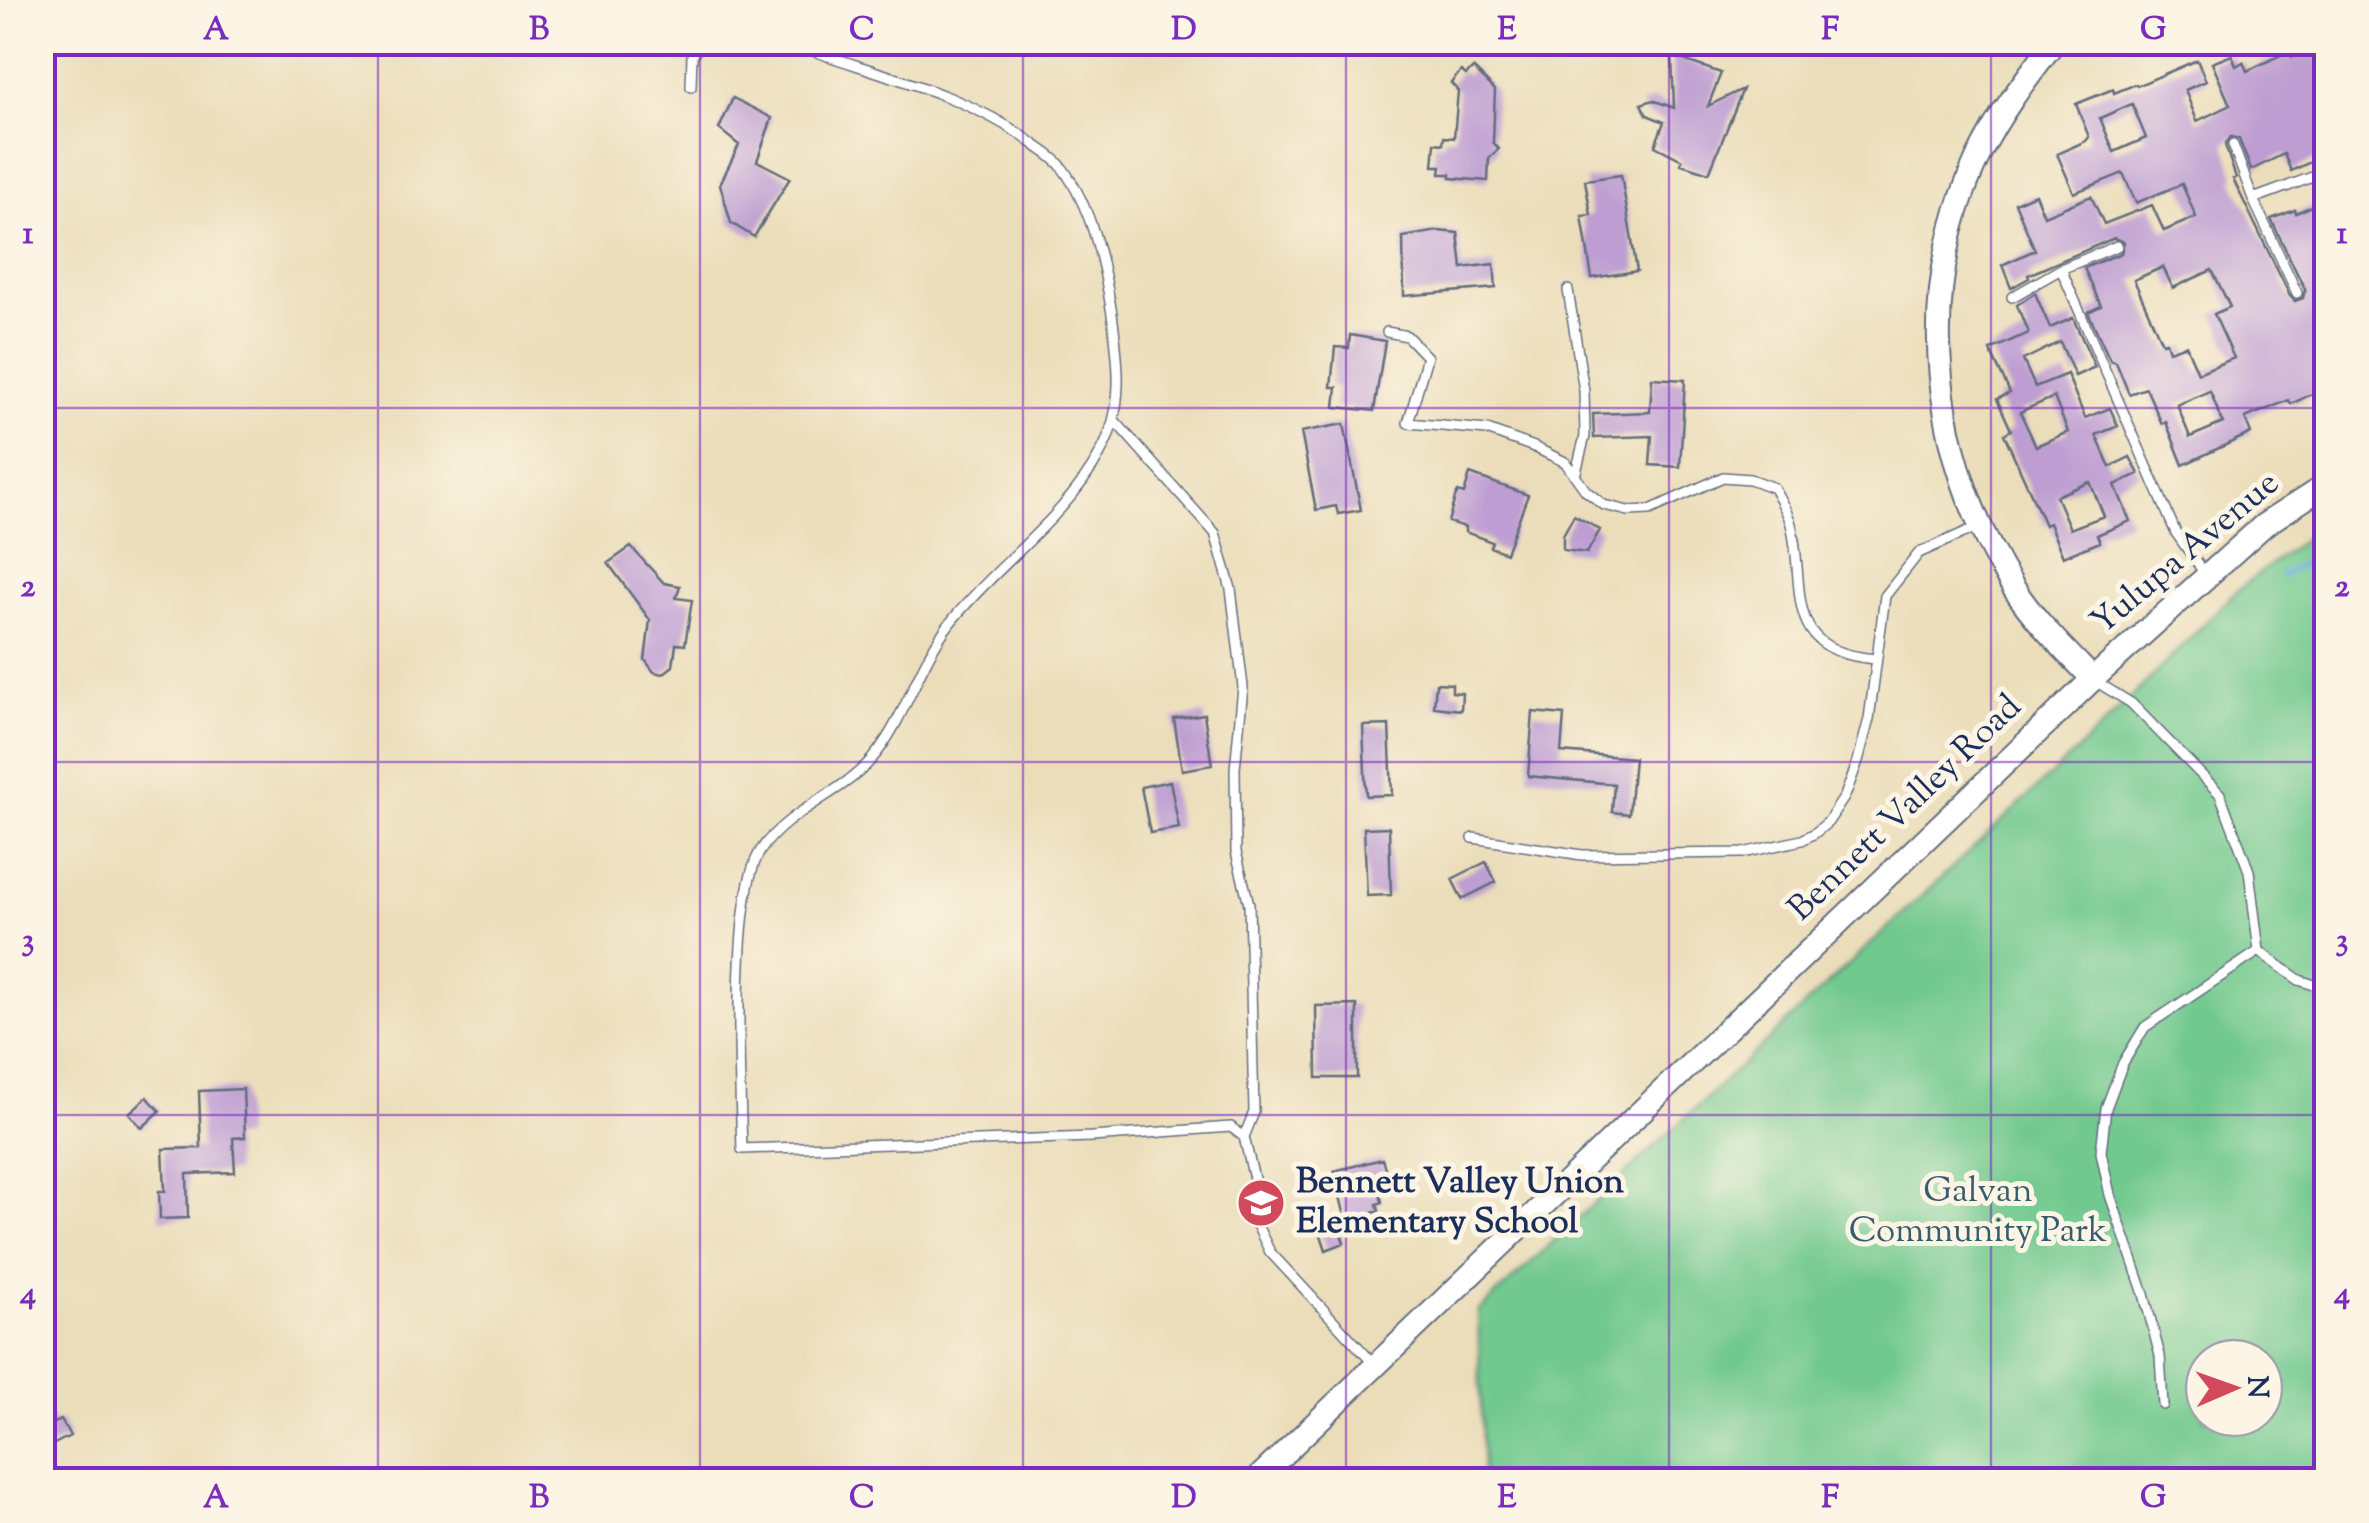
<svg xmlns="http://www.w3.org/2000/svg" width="2369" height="1523" font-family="'Sorts Mill Goudy',serif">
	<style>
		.green { fill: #72c98f; stroke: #467c76; stroke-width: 2.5; fill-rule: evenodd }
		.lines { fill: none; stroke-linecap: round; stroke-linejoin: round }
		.stream { stroke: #61aedb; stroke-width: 6 }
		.building { fill: #bd9dd2; fill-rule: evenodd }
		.service-casing { stroke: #646c7e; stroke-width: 12 }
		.tertiary-casing { stroke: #646c7e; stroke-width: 26 }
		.service { stroke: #fff; stroke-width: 9 }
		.tertiary { stroke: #fff; stroke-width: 22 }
		.grid { fill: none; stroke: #7b2cbf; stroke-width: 2.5; stroke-opacity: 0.55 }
		.labels { text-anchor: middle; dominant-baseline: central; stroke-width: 10; stroke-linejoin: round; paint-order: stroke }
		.street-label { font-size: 35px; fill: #1b2f5e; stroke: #fcf5e5 }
		.poi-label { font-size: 35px; font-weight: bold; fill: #1b2f5e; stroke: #fcf5e5; text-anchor: start }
		.park-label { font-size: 35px; fill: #355d6d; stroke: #fcf5e5 }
		.neatline { fill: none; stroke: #7b2cbf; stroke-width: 4 }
		.grid-label { font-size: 32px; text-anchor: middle; font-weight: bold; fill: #7b2cbf }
	</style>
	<rect width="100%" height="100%" fill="#fcf5e5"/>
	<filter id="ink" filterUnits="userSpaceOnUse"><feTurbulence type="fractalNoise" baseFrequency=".01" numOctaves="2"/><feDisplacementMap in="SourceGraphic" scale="20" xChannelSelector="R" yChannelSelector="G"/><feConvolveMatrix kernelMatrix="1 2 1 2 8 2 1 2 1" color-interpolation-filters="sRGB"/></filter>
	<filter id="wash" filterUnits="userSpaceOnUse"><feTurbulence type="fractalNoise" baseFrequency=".0048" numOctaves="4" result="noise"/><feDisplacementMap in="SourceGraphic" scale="40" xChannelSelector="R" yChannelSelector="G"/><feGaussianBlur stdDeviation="2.25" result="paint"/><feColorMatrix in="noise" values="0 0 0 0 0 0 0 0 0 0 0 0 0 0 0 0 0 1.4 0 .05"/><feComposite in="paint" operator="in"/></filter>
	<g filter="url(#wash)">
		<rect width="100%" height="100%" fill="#ebddb9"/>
		<path class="green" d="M2326,522v958h-843l-5,-168 622,-583 138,-139zM2204,1358h60v60h-60z"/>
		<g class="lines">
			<path class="stream" d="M2282,576l44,-27"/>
		</g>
		<g id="blocks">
			<path class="building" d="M2326,42v113l-35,16 -7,-17 -33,16 -12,-31 -8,-2 -6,8 11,33 -3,1 57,117 5,5 8,-3 2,-8 -34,-71 24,-9 1,3 30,-13v187l-35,17 -2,-4 -44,18 6,15 -68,32 -17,-43 -4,2 -16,-36 -17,6 -13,-32 -6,-2 -22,-48 13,-6 -17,-38 37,-15 3,-11 -10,-4 -86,37 1,3 -18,10 -9,-23 33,-15 -20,-47 20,-9 9,22 47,-20 13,28 48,-19 12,26 32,-14 -14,-33 -46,19 -13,-30 -49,20 -17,-39 29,-13 3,-4 -13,-33 37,-15 1,4 22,-9 1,2 60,-26 9,21 -21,9 12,31 33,-16 -18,-42 20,-8 4,11 7,-4 4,9 42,-20 3,6zM2132,104l14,34 -32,14 -14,-34zM2163,267l10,21 39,-18 18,37 -16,7 20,44 -36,15 -12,-28 -17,6 -3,-9 -4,1 -28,-63zM2210,391l13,32 -33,14 -13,-32z
				M1672,56l49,17 -13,33 35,-17 -34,84 -28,-9 1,-4 -27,-14 9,-24 -17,-7 -6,-11 12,-4 21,8z
				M1473,68l22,22 -2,52 6,7 -10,9 -1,23 -37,-3v-4h-11l1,-8h-8l2,-23 8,1 1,-7 10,1 4,-47 -7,-8 10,-12 5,4z
				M733,98l39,20 -15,43 33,17 -36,59 -23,-14 -11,-39 19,-39 -20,-16z
				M1621,175l16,96 -45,7 -10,-62 9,-1 -6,-35z
				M1438,231l20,2 4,35 32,-4 2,24 -92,8 -1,-59z
				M2035,293l15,35 23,-10 22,49 -20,9 -15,-34 -37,18 12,27 32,-13 18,44 25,-10 8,18 -22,9 14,32 20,-10 9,17 -24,11 15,36 -33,14 3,7 -37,15 -14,-34 -4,2 -41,-91 7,-4 -14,-31 13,-6 -20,-43 38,-17 -11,-28zM2054,397l14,35 -32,14 -16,-34zM2090,482l14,34 -34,13 -14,-33z
				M1350,335l35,6 -11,70 -39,-4 2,-20h-6l4,-40 14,1z
				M1652,378l33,2 -5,87 -30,-2 2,-29 -58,2 -1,-24 57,-2z
				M1344,424l17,86 -23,4 -2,-8 -20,4 -15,-78z
				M1470,474l58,21 -22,58 -16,-6 2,-5 -27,-10v-5l-17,-5 7,-24 3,-6 6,2z
				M1574,515l26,15 -13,23 -24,-3v-15z
				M631,547l33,36 16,3 -4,12 16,2 -7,45 -9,-1 -3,22 -10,8 -9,-2 -9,-12 5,-40 -42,-57z
				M1436,683l16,1v8l10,1 -1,17 -27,-3z
				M1533,712l31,3 -3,37 73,6 -5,56 -17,-2 2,-28 -86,-8z
				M1204,714l8,51 -30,5 -8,-51z
				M1389,725l3,70 -26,1 -3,-70z
				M1170,781l9,47 -29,5 -9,-46z
				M1389,827l2,68 -24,1 -3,-68z
				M1486,862l10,20 -34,17 -10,-20z
				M1357,1005v73h-40l-1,-72z
				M243,1089l2,48 -12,1 2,34 -48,2 1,44 -28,1 -1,-28h6l-2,-42 38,-1 -2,-57z
				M147,1097l13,14 -18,17 -13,-15z
				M1382,1159l7,22 -12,3 5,18 -5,2 2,7 -33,10 -12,-50z
				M1335,1217l9,26 -18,7 -9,-27z
				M42,1401l12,22 7,-3 9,16 -28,14z"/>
		</g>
	</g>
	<g filter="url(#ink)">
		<use href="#blocks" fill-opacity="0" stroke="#646c7e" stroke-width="2.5"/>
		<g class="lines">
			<g class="service-casing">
				<path id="service" d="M788,42c82,31 172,48 243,100 10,8 22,14 30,24 31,41 43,98 51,148 7,49 13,95 -12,140 -36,66 -104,111 -150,169 -31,40 -43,91 -74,131 -31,40 -87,54 -115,96 -31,46 -21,237 -19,299l350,-12 139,-10 13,10 12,50 -1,34 15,31 104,112
					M691,87l1,-32 11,-13
					M2233,145l20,54 73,-27
					M2253,199l44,94
					M2117,246l-56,23 115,264 29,41
					M1568,290l16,101 1,45 -10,40
					M2012,297l49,-28
					M1387,332l20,4 20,21 -19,66 79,7 47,17 31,15 21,29 18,14 24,6 22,-1 73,-33 27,2 24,9c6,12 14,24 17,36 16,64 -12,128 85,135
					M1115,421l100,112 16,56 12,98 -8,82 1,83 13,52 5,208 -10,25
					M2095,681l36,22 89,91 29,77 10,80 -114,76 -22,36 -17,45 -5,44 9,43 34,99 16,62 3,49
					M1473,838l109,17 161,-2 59,-13 13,-7 13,-11 17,-26 13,-35 11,-42 16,-123 34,-43 58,-26
					M2259,951l40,29 27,9"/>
			</g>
			<g class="tertiary-casing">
				<path id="tertiary" d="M2054,42c-27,35 -57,75 -76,115 -65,139 -46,301 35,430 21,33 52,63 80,92
					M1256,1480l837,-801 171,-154 62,-40"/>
			</g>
			<use href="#service" class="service"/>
			<use href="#tertiary" class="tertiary"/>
		</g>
	</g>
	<path class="grid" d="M378,42v1438M700,42v1438M1023,42v1438M1346,42v1438M1669,42v1438M1991,42v1438M42,408h2284M42,762h2284M42,1115h2284"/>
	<defs>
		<g id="school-disc" transform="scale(2.5)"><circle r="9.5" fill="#d1495b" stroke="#fcf5e5"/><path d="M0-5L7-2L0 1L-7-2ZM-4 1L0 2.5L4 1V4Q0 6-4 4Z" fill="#fff"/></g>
	</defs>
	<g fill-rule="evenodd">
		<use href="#school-disc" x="1261" y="1203"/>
	</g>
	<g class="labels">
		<g class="street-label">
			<text transform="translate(2186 554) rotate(-40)">Yulupa Avenue</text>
			<text transform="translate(1906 809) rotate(-44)">Bennett Valley Road</text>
		</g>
		<g class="poi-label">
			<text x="1296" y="1183">Bennett Valley Union<tspan x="1296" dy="40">Elementary School</tspan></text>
		</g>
		<g class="park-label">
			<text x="1978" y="1192">Galvan<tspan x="1978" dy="40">Community Park</tspan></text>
		</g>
	</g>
	<rect width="2369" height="1523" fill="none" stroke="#fcf5e5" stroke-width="110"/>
	<g transform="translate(2234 1388) rotate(88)"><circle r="48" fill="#fcf5e5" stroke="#a2a6af" stroke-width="2.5"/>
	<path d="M0-8L18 38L0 25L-18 38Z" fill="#d1495b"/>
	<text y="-15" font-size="28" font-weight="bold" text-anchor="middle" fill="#1b2f5e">N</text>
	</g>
	<rect x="55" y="55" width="2259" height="1413" class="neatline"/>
	<g class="grid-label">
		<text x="216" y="39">A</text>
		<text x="539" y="39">B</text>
		<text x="862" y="39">C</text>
		<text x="1184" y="39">D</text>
		<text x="1507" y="39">E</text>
		<text x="1830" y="39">F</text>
		<text x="2153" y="39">G</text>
		<text x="28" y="243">1</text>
		<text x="2342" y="243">1</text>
		<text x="28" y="596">2</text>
		<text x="2342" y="596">2</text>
		<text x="28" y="950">3</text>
		<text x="2342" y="950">3</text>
		<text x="28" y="1303">4</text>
		<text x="2342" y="1303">4</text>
		<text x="216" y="1507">A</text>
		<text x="539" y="1507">B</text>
		<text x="862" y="1507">C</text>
		<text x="1184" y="1507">D</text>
		<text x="1507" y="1507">E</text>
		<text x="1830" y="1507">F</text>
		<text x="2153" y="1507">G</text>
	</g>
</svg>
